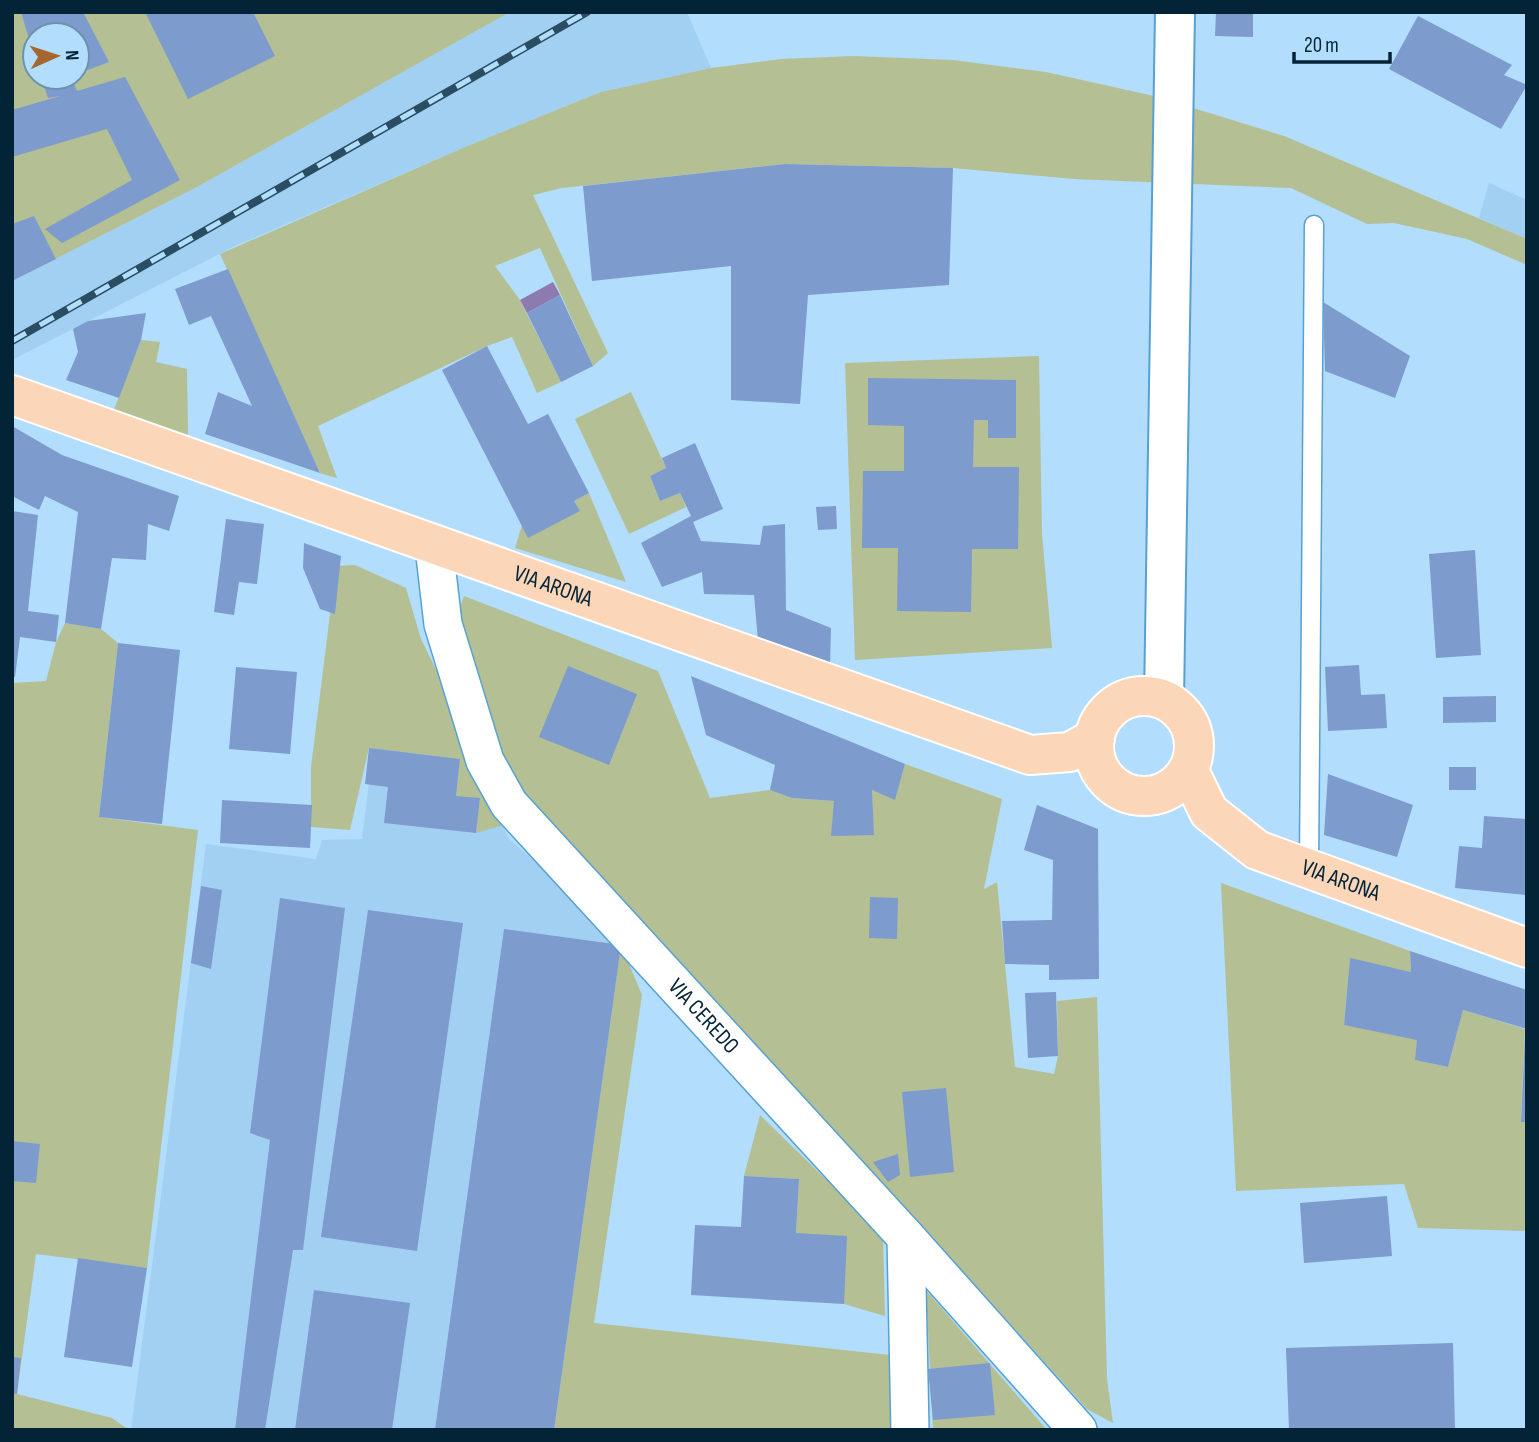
<svg xmlns="http://www.w3.org/2000/svg" width="1539" height="1442" font-family="'Sofia Sans Condensed',sans-serif">
	<style>
		.built { fill: #a2d0f2 }
		.green { fill: #b4bf94; fill-rule: evenodd }
		.water { fill: #8d7bb0 }
		.building { fill: #7d9bcc }
		.lines { fill: none; stroke-linecap: round; stroke-linejoin: round }
		.lane-casing { stroke: #57a1d2; stroke-width: 21 }
		.street-casing { stroke: #57a1d2; stroke-width: 40 }
		.secondary-casing { stroke: #57a1d2; stroke-width: 42 }
		.primary-casing { stroke: #fff; stroke-width: 42 }
		.lane { stroke: #fff; stroke-width: 18 }
		.street { stroke: #fff; stroke-width: 37 }
		.secondary { stroke: #fff; stroke-width: 38 }
		.primary { stroke: #fbd6b8; stroke-width: 38 }
		.rail-casing { stroke: #2a4d62; stroke-width: 8 }
		.rail { stroke: #b2ddfc; stroke-width: 5; stroke-dasharray: 16; stroke-linecap: butt }
		.labels { text-anchor: middle; dominant-baseline: central; stroke-width: 5; stroke-linejoin: round; paint-order: stroke }
		.street-label { font-size: 23px; fill: #032336; stroke: #b2ddfc }
	</style>
	<rect width="100%" height="100%" fill="#b2ddfc"/>
	<path class="built" d="M510,12h177l24,56 -110,24 -136,55 -228,98 -225,115v-79l185,-94z
		M1489,183l38,17v39l-48,-21z
		M374,743l88,6 47,90 114,99 -65,492h-427l75,-586 110,15 6,-19 40,-1z"/>
	<path class="green" d="M12,12h498l-313,175 -185,94zM35,35h42v42h-42z
		M853,56l100,4 93,12 108,24 130,40 243,103v26l-60,-26 -73,-16 -27,1 -76,-36 -217,-9 -121,-11 -168,-4 -223,24 -29,7 75,158 -15,13 -53,-118 -45,18 25,34 41,82 -24,11 -25,-56 -25,9 -169,80 19,52 -17,-5 -100,-219 245,-107 136,-55 110,-24 70,-9z
		M141,340l19,2 -4,20 31,7 1,66 -75,-23z
		M1039,356l3,178 10,114 -197,12 -10,-297z
		M631,392l35,76 -16,8 10,25 20,-8 6,14 -57,27 -54,-115z
		M589,493l37,89 -111,-34 7,-23 6,12 51,-27 -5,-9z
		M355,565l51,23 15,51 90,184 -35,10 4,-34 -24,-3 4,-37 -91,-11 -19,82 -39,-3v-60l25,-201z
		M464,596l194,75 52,127 60,-8 22,8 42,3 39,34 -1,-45 23,9 10,-35 97,35 -18,90 13,-7 18,185 39,7 4,-18 -1,-55 40,-4 10,382 6,44 -26,-14 -175,-194 -384,-412 -27,-47 -46,-134z
		M65,623l36,6 17,14 -19,174 99,13 -51,438 -111,-14 -19,140 95,24 17,12h-117v-747l34,-2 10,-39z
		M1221,883l189,68 1,21 -61,-13 -6,66 74,5 -2,30 32,7 15,-57 62,19 -4,93h6v109l-109,-3 -14,-44 -168,7z
		M621,945l21,50 -48,328 296,32 2,75h-338z
		M760,1115l123,120 2,81 -41,-12 -48,-71 3,-54 -55,-3z
		M926,1290l121,140h-114z"/>
	<path class="water" d="M553,282l7,13 -33,18 -7,-13z"/>
	<path class="building" d="M21,12h62l26,50 -32,12v-39h-42l-1,21z
		M145,12h108l22,44 -87,43z
		M1216,12h37v25l-38,-1z
		M1418,16l94,49 -8,10 23,10 -26,44 -112,-60z
		M41,77h30l6,14 48,-14 55,103 -118,63 -17,-14 87,-49 -25,-51 -95,28v-47l48,-14 -12,2z
		M785,164l168,4 -4,117 -141,10 -8,109 -69,-4v-134l-139,15 -9,-95z
		M34,216l22,43 -44,22v-57z
		M228,269l92,204 -115,-39 13,-42 34,14 -41,-90 -22,9 -14,-36z
		M560,295l33,71 -32,16 -34,-69z
		M1323,302l87,54 -15,42 -70,-27z
		M146,313l-5,27 -22,58 -53,-18 12,-28 -5,-23 15,-8z
		M487,346l41,78 20,-10 41,79 -15,8 6,10 -52,27 -86,-168z
		M868,378l148,2v58h-28v-18h-14l-1,47h46l-1,82h-46l-1,63 -74,-1 1,-63h-36l1,-77h41v-45l-36,-1z
		M12,426l50,29 117,41 -10,35 -21,-7 -2,36 -34,-2 -11,71 -36,-6 13,-111 -33,-16 -6,14 -27,-14z
		M695,443l28,66 -30,13 8,19 59,4 3,-19 22,-2 1,86 45,18 -1,38 -72,-25 -4,-46 -50,-1 -2,-22 -40,15 -21,-44 50,-27 -11,-23 -20,8 -10,-25 16,-8 -4,-10z
		M836,506l1,23 -19,1 -2,-23z
		M12,511l26,4 -10,96 31,4 -3,27 -36,-5 -5,40 -3,-1z
		M226,519l38,5 -7,60 -18,-2 -5,33 -20,-3z
		M304,543l37,13 -6,58 -15,-5 -17,-41z
		M1475,550l6,105 -45,3 -7,-104z
		M118,643l62,7 -18,174 -63,-7z
		M1359,665l2,30 24,-1 2,34 -59,3 -3,-64z
		M568,666l69,28 -28,71 -70,-28z
		M236,667l61,5 -7,82 -61,-5z
		M691,676l214,88 -10,36 -23,-10 2,45 -43,1 3,-35 -42,-3 -22,-8 5,-25 -69,-30z
		M1496,696v26l-53,1v-26z
		M369,748l91,11 -4,37 24,2 -4,35 -92,-10 4,-36 -23,-3z
		M1449,767h27v23h-27z
		M1328,774l85,31 -16,52 -73,-22z
		M222,800l90,5 -2,43 -90,-5z
		M1037,805l61,24 1,150 -50,1v-15l-44,-1 -3,-43 50,-1 1,-60 -29,-10z
		M1484,816l43,3v76l-72,-7 4,-42 23,2z
		M201,886l21,4 -11,79 -20,-6z
		M870,897l28,1 -1,41 -28,-1z
		M280,898l65,10 -42,342h-10l-28,180h-30l35,-290 -20,-7z
		M368,910l95,13 -46,328 -96,-14z
		M504,929l117,16 -67,485h-119z
		M1410,951l117,39v39l-64,-19 -15,57 -33,-7 2,-20 -73,-15 6,-67 61,14z
		M1056,992l2,64 -30,2 -3,-65z
		M1525,1035l2,87h-6z
		M946,1088l8,84 -44,5 -8,-85z
		M12,1141l28,3 -4,39 -24,-2z
		M898,1154l2,21 -12,7 -15,-20z
		M744,1176l55,3 -3,54 51,3 -3,68 -153,-9 4,-70 46,2z
		M1387,1196l5,60 -88,7 -4,-60z
		M78,1258l69,10 -15,99 -68,-10z
		M314,1290l96,13 -18,127h-97z
		M1453,1343l2,87h-166l-3,-82z
		M12,1357l9,1 -4,36 -5,-1z
		M990,1363l5,52 -62,5 -5,-51z"/>
	<g class="lines">
		<g class="lane-casing">
			<path id="lane" d="M1309,868l5,-643"/>
		</g>
		<g class="street-casing">
			<g id="street">
				<path id="s1" d="M434,547l9,77 42,137 24,43 397,433 172,193"/>
				<path d="M906,1237l4,193"/>
			</g>
		</g>
		<g class="secondary-casing">
			<path id="secondary" d="M1164,700l11,-688"/>
		</g>
		<g class="primary-casing">
			<g id="primary">
				<path id="s2" d="M12,395l1018,360 40,-3 25,-14"/>
				<circle cx="1144" cy="746" r="50"/>
				<path id="s3" d="M1189,771l20,41 48,38 270,98"/>
			</g>
		</g>
		<use href="#lane" class="lane"/>
		<use href="#street" class="street"/>
		<use href="#secondary" class="secondary"/>
		<use href="#primary" class="primary"/>
		<g class="rail-casing">
			<path id="rail" d="M12,341l575,-329"/>
		</g>
		<use href="#rail" class="rail"/>
	</g>
	<g class="labels">
		<g class="street-label">
			<text stroke="none"><textPath href="#s2" startOffset="574">VIA ARONA</textPath></text>
			<text stroke="none"><textPath href="#s3" startOffset="196">VIA ARONA</textPath></text>
			<text stroke="none"><textPath href="#s1" startOffset="558">VIA CEREDO</textPath></text>
		</g>
	</g>
	<rect width="1539" height="1442" fill="none" stroke="#032336" stroke-width="28"/>
	<g transform="translate(56 56) rotate(87)"><circle r="33" fill="#b2ddfc" stroke="#6c93ad" stroke-width="2"/>
	<path d="M0-5L12 26L0 18L-12 26Z" fill="#a6672e"/>
	<text y="-10" font-size="19" font-weight="bold" text-anchor="middle" fill="#032336">N</text>
	</g>
	<path d="M1294 52v10h96v-10" fill="none" stroke="#032336" stroke-width="3.5"/>
	<text x="1304" y="52" font-size="21" fill="#032336" stroke="#b2ddfc" stroke-width="5" paint-order="stroke">20 m</text>
</svg>
